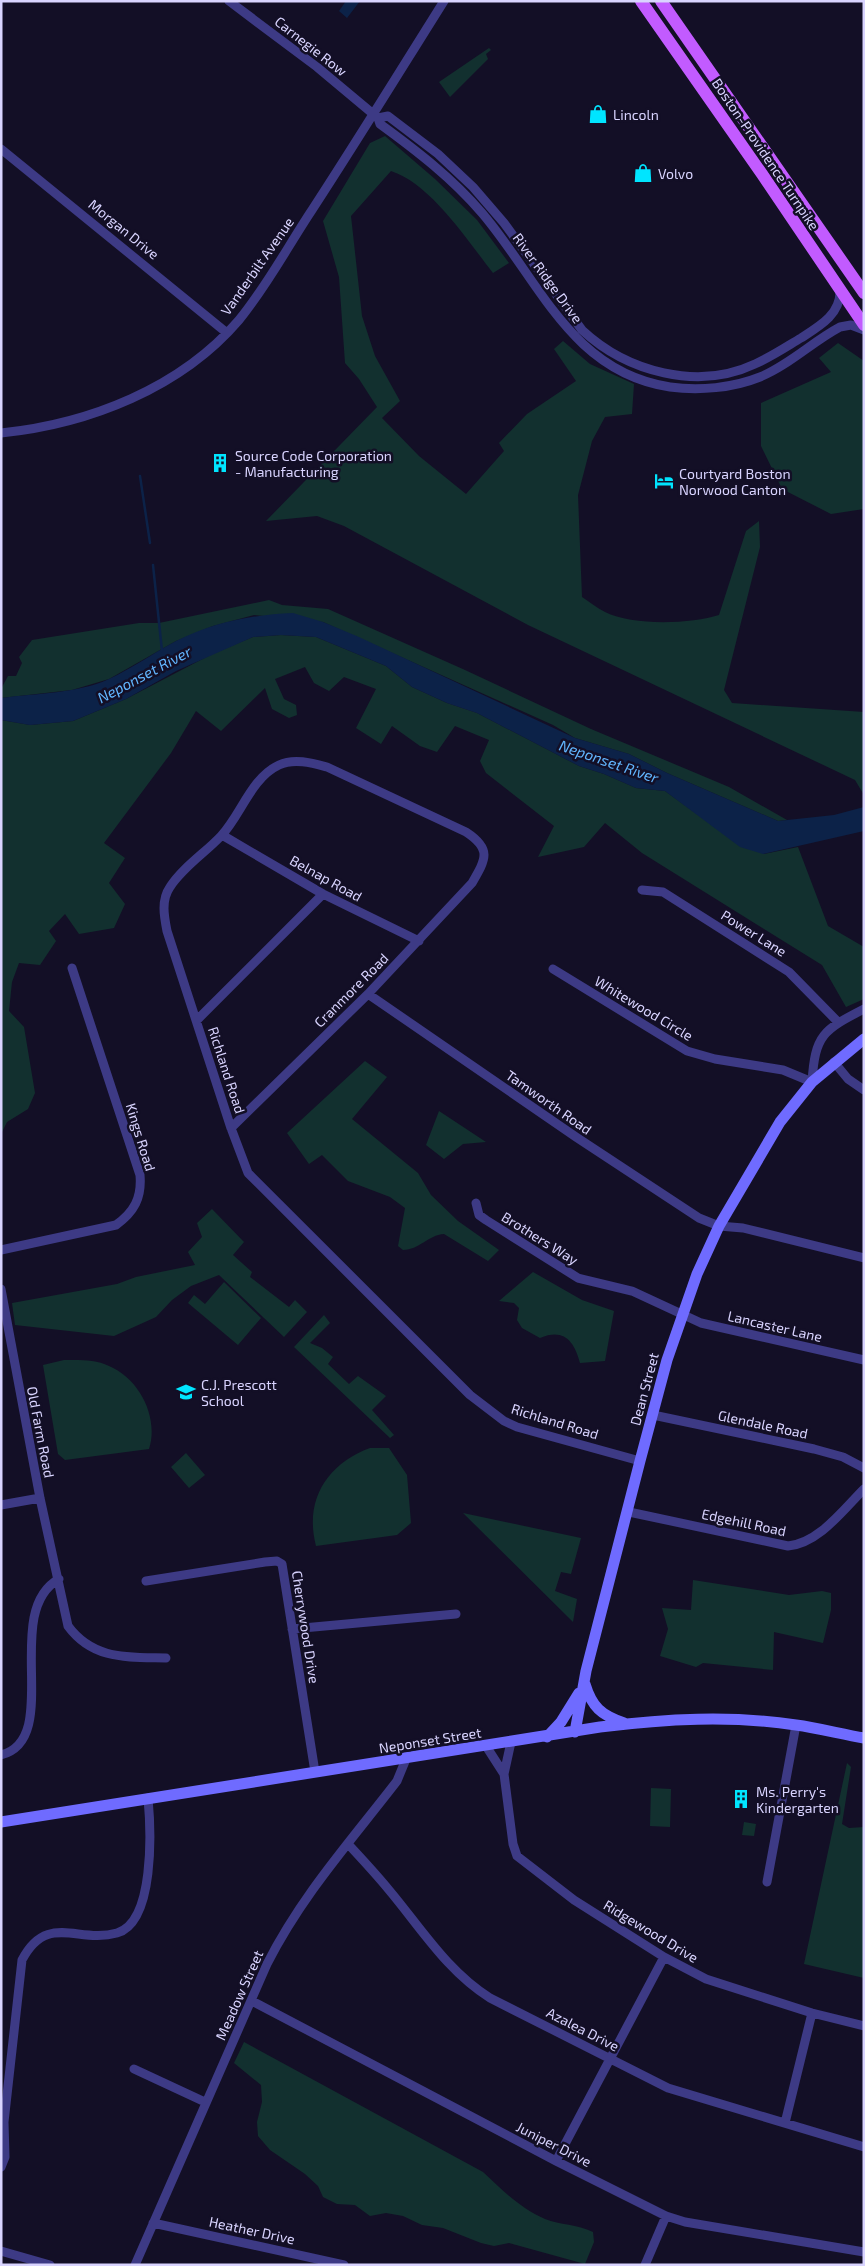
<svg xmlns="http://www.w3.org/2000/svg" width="865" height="2266" font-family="'Exo 2',sans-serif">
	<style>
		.green { fill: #12302f }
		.water { fill: #0c2248 }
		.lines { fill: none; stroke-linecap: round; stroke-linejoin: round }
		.stream { stroke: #0c2248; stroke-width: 2.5 }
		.minor { stroke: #3d3a85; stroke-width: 9 }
		.secondary { stroke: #6f6bff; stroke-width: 11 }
		.primary { stroke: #c25bff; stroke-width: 12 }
		.labels { text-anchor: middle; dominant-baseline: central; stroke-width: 5; stroke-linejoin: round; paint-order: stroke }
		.street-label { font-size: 14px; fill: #d9d4ff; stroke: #130f26 }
		.poi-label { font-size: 14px; fill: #d9d4ff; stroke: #130f26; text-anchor: start }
		.water-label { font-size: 15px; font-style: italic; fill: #62b6ff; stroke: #130f26 }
	</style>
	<rect width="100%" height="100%" fill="#130f26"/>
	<path class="green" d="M489,48l2,2 -5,4 2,5 -38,38 -11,-15z
		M385,136l50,43 42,41 32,43 -16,10c-26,-33 -62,-89 -102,-102l-40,45 11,100 13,40 25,45 -18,17 37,38 47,38 38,-43 -5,-8 28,-29 49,-33 -22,-32 9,-8 27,23 44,20 -2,30 -27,3 -13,24 -14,54 4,102c8,5 15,11 23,15 27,14 86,12 114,3l27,-84 13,-10 1,26 -36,143 8,13 132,9v83l-9,-15 -327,-155 -184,-99 -27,-10 -51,5 111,-114 -18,-28 -14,-16 -6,-86 -16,-56 47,-78z
		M838,343l26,18v148l-33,5 -49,-25 -21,-43v-43l70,-31 -12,-14z
		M269,600l13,5 46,4 137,61 126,59 138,58 58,33 -9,1 -111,-48 -38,-19 -54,-16 -22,-13 -230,-103 -69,-7 -41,11 -37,15 -67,38 -37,11 -71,8v-9l7,-13h8l6,-13 -3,-6 13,-17 107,-17h20z
		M281,635l35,2 70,29 26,21 35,16 30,10 102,53 25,8 32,14 29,3 36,26 63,37 34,-7 30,79 36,21v52l-18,8 -24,-42 -180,-112 -37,-30 -21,24 -46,10 16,-31 -68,-53 -6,-12 9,-21 -34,-14 -18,26 -17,-6 -28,-20 -11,18 -25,-16 20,-39 -32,-12 -15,14 -15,-8 -9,-16 -30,12 9,20 12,6 1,10 -8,3 -17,-9 -7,-21 -44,43 -25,-20 -25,42 -67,90 21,15 -16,25 16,21 -11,24 -35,6 -14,-20 -16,17 7,10 -16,24 -21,-2 -7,19 -3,29 15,16 11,66 -7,16 -21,13 -6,12v-414l29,5 43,-4 53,-22 88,-46 39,-16z
		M365,1061l22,16 -35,42 66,54 13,22 27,26 41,29 -11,11 -44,-27c-16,1 -25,16 -41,16l-5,-4 7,-38 -15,-11 -42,-16 -26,-26 -13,9 -22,-31z
		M439,1111l47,31 -23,2 -19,15 -18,-14z
		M212,1209l32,33 -11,13 19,17 -2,5 39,30 6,-7 12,12 -23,25 -65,-62 -28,11 -19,14 -16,17 -42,19 -99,-11 -3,-22 105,-19 19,-7 59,-12 -7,-13 14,-15 -5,-14z
		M533,1272l49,28 32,11 -9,50 -25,2c-6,-22 -16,-35 -40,-25l-18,-10 -5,-8 2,-12 -5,-5 -15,-2z
		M224,1282l37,36 -23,27 -50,-42 6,-8 11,9z
		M324,1315l6,8 -20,20 12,5 11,9 -5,7 21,20 9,-8 28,20 -14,14 22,25 -4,3 -96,-91z
		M64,1360c15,0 31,-1 45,6 31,13 50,52 40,83l-84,11 -7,-6 -15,-89z
		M370,1448h19l18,27 4,48 -14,12 -81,11c-12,-46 11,-82 54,-98z
		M186,1453l19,22 -16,13 -18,-21z
		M463,1513l118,25 -10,36 -10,-2 -6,19 22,8 -4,23z
		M693,1580l96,15 33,-4 9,2v17l-8,33 -49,-11 -1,38 -70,-7 -7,4 -36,-11 8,-27 -6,-21 29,2z
		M847,1763l4,4 -9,57 7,4 15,-1v151l-60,-14z
		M651,1788l20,1 -1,38 -20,-1z
		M744,1822l12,2 -2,12 -12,-1z
		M244,2042l239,130c19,18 37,36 62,47 15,6 32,5 48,13l1,10 -9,22 -76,-21 -15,3 -13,-3 -38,-15 -21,-3 -19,-9 -17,-3 -16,3 -15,-11 -18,-1 -14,-7 -5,-11 -13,-12 -35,-24 -12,-14 -1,-14 5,-20 -1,-17 -27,-22z"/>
	<path class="water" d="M346,1h14l-13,17 -8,-7z
		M293,613l30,9 36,15 216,101 54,16 38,19 111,48 56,-6 30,-8v24l-101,23 -23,-7 -75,-56 -29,-3 -32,-14 -25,-8 -102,-53 -30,-10 -35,-16 -26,-21 -70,-29 -35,-2 -28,2 -77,34 -50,28 -53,22 -43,4 -29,-5v-22c36,-5 75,-4 108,-19 24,-11 44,-26 67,-38 39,-19 74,-26 117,-28z"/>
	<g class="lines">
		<path class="stream" d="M140,476l10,67
			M153,565l9,86"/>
		<path class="minor" d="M229,1l88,66 61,51 2,6c37,27 72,54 102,89 58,68 89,159 188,174 29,4 63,1 90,-10 29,-12 52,-35 80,-50l11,-2 13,5
			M378,118l10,-2 50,38 35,33 31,36 78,107c45,42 116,61 173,34 16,-7 31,-17 46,-26 19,-12 40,-24 39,-48
			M1,149l226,184
			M1,433c88,-9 180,-45 238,-113 28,-34 49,-74 73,-110 45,-69 88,-139 132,-209
			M222,835l101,59 96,47
			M642,890l21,2 126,80 49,50
			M553,969l134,82 28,8 68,11 29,12c3,-47 11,-52 52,-73
			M368,994l208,143 123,81 20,8 24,2 121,30
			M197,1020l126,-126
			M834,1062l14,17 16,11
			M231,1128l137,-134 104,-111c14,-24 20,-34 -6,-51l-139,-65c-15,-4 -33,-9 -48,-2 -28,13 -38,50 -58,71 -16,17 -38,31 -51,51 -9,13 -6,29 -3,44l64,197 17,45 222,222 34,26 13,6 123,34
			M476,1203l3,12 7,5 92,58 54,13 69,32 163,37
			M1,1250l115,-25c18,-13 26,-27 24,-50l-68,-207
			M1,1289l39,209 28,128c25,34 59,31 98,32
			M653,1415l161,34 29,8 21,11
			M1,1505l39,-7
			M629,1512l159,34c31,-3 55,-36 76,-57
			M146,1581l119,-19 12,-1 5,3 33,208
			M292,1629l164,-15
			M486,1746l18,28 7,-32
			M1,1755c63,-16 -1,-143 58,-176
			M504,1774l9,70 4,12 57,44 90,57 42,22 106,34 52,13
			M348,1844c14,15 28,30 41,46 32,38 58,81 101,108l178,90 196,59
			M767,1882l29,-157
			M252,2001l304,160 110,55 19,6 179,30
			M134,2069l71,33
			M785,2123l27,-110
			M556,2161l108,-204
			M1,2167l4,-10 -1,-35 18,-162c25,-48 56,-16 95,-27 38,-11 34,-103 31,-135
			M153,2223l191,42
			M1,2251l49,14
			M135,2265l132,-301c35,-69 83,-122 130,-183l9,-22
			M645,2265l21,-49"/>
		<path class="secondary" d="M585,1684c7,23 16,31 39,39
			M575,1732l11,-61 54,-210 27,-101 30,-86 22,-48 61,-104 32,-40 52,-43
			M547,1737l14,-15 18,-29
			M1,1822l599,-95c65,-8 130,-12 196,-2 22,3 45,9 68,13"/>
		<path class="primary" d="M641,1l121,173 102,151
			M661,1l203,292"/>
	</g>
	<defs>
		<g id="shop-bare" transform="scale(1.5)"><path d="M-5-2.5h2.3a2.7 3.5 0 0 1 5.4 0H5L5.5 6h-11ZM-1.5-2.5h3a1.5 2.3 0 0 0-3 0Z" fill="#00e5ff" stroke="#130f26" stroke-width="2.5" paint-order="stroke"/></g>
		<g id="building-bare" transform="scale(1.5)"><path d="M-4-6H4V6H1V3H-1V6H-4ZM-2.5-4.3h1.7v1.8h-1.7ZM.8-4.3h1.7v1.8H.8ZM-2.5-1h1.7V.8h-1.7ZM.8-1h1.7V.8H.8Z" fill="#00e5ff" stroke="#130f26" stroke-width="2.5" paint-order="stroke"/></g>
		<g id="hotel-bare" transform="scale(1.5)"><path d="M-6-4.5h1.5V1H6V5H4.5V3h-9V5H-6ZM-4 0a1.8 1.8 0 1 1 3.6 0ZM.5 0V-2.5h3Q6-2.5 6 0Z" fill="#00e5ff" stroke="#130f26" stroke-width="2.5" paint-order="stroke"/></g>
		<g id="school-bare" transform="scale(1.5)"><path d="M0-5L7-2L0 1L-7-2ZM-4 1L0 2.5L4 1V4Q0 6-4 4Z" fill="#00e5ff" stroke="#130f26" stroke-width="2.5" paint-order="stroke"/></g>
	</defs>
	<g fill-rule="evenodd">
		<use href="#shop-bare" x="598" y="114"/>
		<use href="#shop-bare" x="643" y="173"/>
		<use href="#building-bare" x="220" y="463"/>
		<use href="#hotel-bare" x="664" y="481"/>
		<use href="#school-bare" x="186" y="1392"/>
		<use href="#building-bare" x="741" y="1799"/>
	</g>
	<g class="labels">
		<g class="street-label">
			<text transform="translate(311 46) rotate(38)">Carnegie Row</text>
			<text transform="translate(766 154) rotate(56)">Boston-Providence Turnpike</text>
			<text transform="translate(124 229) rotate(39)">Morgan Drive</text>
			<text transform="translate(257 266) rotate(-55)">Vanderbilt Avenue</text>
			<text transform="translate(548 278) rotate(54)">River Ridge Drive</text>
			<text transform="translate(326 878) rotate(29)">Belnap Road</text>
			<text transform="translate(754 933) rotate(32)">Power Lane</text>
			<text transform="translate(351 990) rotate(-45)">Cranmore Road</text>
			<text transform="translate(644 1008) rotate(31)">Whitewood Circle</text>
			<text transform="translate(227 1070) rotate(72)">Richland Road</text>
			<text transform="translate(549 1102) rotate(35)">Tamworth Road</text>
			<text transform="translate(141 1137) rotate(73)">Kings Road</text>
			<text transform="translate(540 1238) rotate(32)">Brothers Way</text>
			<text transform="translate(775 1326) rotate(13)">Lancaster Lane</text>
			<text transform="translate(644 1389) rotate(-75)">Dean Street</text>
			<text transform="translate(555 1421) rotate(17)">Richland Road</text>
			<text transform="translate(763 1424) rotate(12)">Glendale Road</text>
			<text transform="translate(41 1432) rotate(79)">Old Farm Road</text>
			<text transform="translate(744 1522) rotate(12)">Edgehill Road</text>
			<text transform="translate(306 1627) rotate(81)">Cherrywood Drive</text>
			<text transform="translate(430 1740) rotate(-9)">Neponset Street</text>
			<text transform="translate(651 1931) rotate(31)">Ridgewood Drive</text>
			<text transform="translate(239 1995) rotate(-66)">Meadow Street</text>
			<text transform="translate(583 2029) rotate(27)">Azalea Drive</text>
			<text transform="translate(554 2144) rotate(27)">Juniper Drive</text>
			<text transform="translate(252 2230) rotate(12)">Heather Drive</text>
		</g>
		<g class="poi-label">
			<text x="613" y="114">Lincoln</text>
			<text x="658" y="173">Volvo</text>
			<text x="235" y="455">Source Code Corporation<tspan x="235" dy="16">- Manufacturing</tspan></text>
			<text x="679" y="473">Courtyard Boston<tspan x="679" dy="16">Norwood Canton</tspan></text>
			<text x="201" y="1384">C.J. Prescott<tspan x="201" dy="16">School</tspan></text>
			<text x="756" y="1791">Ms. Perry's<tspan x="756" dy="16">Kindergarten</tspan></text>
		</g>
		<g class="water-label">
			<text transform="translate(144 674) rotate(-28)">Neponset River</text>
			<text transform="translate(609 761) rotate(19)">Neponset River</text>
		</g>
	</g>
	<rect width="865" height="2266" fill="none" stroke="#d9d4ff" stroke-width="5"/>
</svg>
